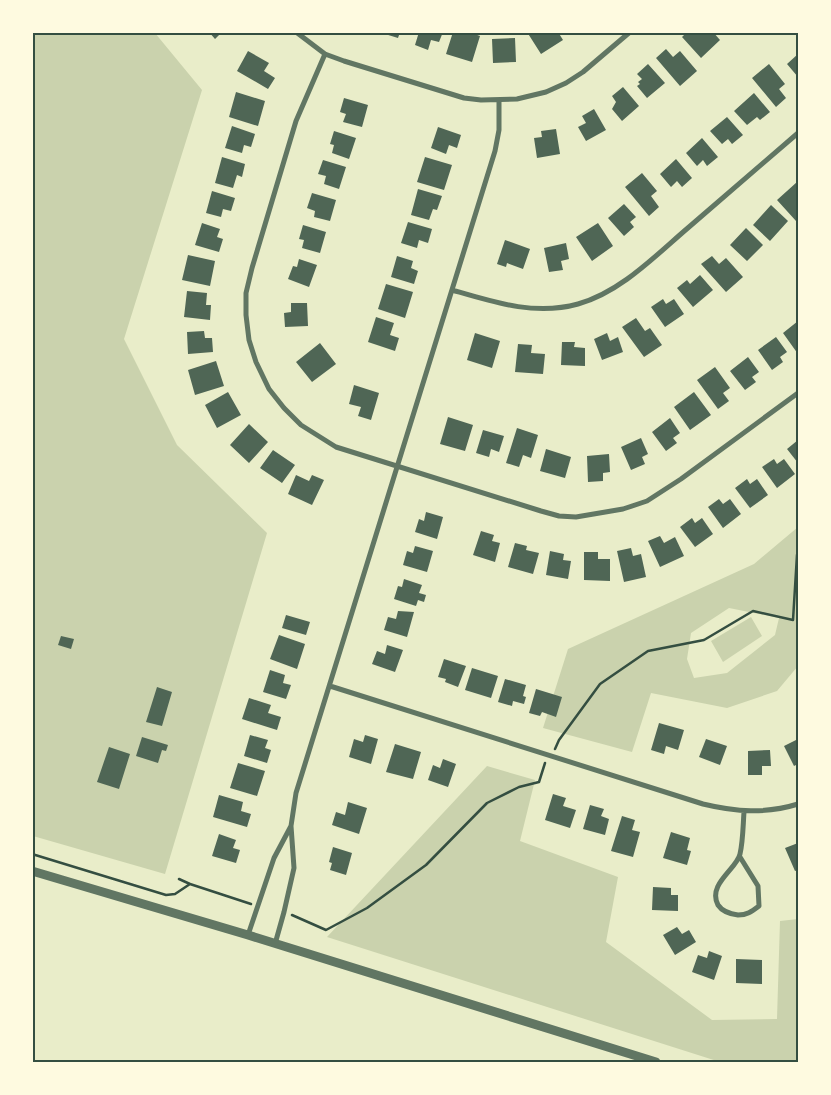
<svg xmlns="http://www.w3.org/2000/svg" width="831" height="1095" font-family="Figtree,sans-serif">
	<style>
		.green { fill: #cad2ad; fill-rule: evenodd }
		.building { fill: #4f6655 }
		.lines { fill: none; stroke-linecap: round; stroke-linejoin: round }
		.path { stroke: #344e41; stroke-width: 2.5 }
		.minor { stroke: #617663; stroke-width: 5 }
		.tertiary { stroke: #617663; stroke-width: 9 }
		.neatline { fill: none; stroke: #344e41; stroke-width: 2 }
	</style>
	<rect width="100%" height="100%" fill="#e9edc9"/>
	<path class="green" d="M32,33h123l47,57 -78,249 53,106 90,88 -102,341 -132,-38z
		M798,527v139l-21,25 -50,17 -76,-15 -19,59 -89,-24 25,-79 186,-85zM729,608l50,10 -4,17 -48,38 -33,5 -7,-19 4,-26z
		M751,617l11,19 -39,26 -12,-21z
		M487,766l48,14 -15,61 98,36 -12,65 106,78 65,-1 3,-98 18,-2v143h-78l-393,-125z"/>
	<path class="building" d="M209,32h13l-7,7z
		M385,32h15l-2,6 -13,-4z
		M419,32h24l-4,10 -8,-2 -3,10 -13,-5z
		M453,32h16l11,4 -8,26 -26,-8z
		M527,32h31l5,8 -22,14z
		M687,32h26l7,8 -19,18 -19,-21z
		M515,38l1,24 -23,1 -1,-24z
		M666,49l7,8 7,-6 17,20 -17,15 -24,-28z
		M248,51l21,12 -5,8 11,7 -7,11 -31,-18z
		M798,54v23l-11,-13z
		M648,64l17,19 -18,15 -10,-12 3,-2 -2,-2 4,-3 -5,-5z
		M769,64l16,20 -6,5 7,9 -10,9 -24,-29z
		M623,87l16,19 -17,15 -10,-12 4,-7 -4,-6z
		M236,92l29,9 -7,25 -29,-9z
		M754,93l16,19 -10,8 -3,-3 -10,8 -13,-14z
		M344,98l24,7 -6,22 -19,-5 3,-8 -6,-2z
		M594,109l12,21 -20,11 -8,-14 8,-4 -4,-7z
		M727,117l16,18 -11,9 -4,-5 -6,5 -12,-13z
		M232,126l23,8 -4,13 -7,-2 -2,8 -17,-5z
		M438,127l23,8 -4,13 -8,-3 -3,9 -15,-6z
		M556,129l4,25 -23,4 -3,-20 8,-1 -1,-6z
		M334,131l22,7 -7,21 -17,-6 2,-8 -4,-1z
		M702,138l16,19 -11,9 -4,-6 -6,6 -11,-13z
		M222,157l23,7 -3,13 -5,-2 -4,13 -18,-5z
		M425,157l27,8 -8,25 -27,-8z
		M676,159l16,19 -10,9 -5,-6 -6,6 -11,-13z
		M323,160l23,7 -7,22 -15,-5 2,-8 -8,-2z
		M642,173l15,18 -6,5 8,11 -10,9 -24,-29z
		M797,182l1,2v35l-2,2 -19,-21z
		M418,189l24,7 -5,14 -4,-1 -4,11 -18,-5z
		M212,191l23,7 -4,13 -8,-2 -2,8 -15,-4z
		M312,193l24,7 -6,21 -16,-4 1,-6 -8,-3z
		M624,204l12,13 -6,5 4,5 -10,9 -16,-18z
		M771,205l17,16 -18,20 -17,-16z
		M408,222l24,7 -4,14 -9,-3 -2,8 -16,-5z
		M202,223l18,6 -3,8 6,2 -4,13 -24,-7z
		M598,223l15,23 -21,15 -16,-24z
		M303,225l23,7 -6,21 -18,-5 2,-8 -5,-1z
		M746,228l17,17 -16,16 -17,-16z
		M505,240l25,9 -7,20 -16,-6 -1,4 -9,-3z
		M566,243l3,16 -8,2 2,9 -14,2 -5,-24z
		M188,255l27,6 -5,25 -28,-6z
		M397,256l16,5 -2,7 7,3 -4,13 -23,-7z
		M712,256l7,8 7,-6 17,19 -17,15 -25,-28z
		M299,259l18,6 -8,22 -21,-8 5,-13 4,1z
		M700,275l13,15 -20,17 -16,-19 10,-8 3,4z
		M386,284l27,8 -8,26 -27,-9z
		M187,291l20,2 -1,12h5l-1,15 -26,-3z
		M663,299l3,5 8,-5 10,15 -19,13 -14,-20z
		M291,303h16l1,23 -23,1 -1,-14 7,-1z
		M376,317l18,6 -4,12 9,3 -4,13 -27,-9z
		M636,318l9,13 5,-3 12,17 -18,12 -22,-30z
		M798,321v33l-15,-21z
		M204,331l1,7h7l1,14 -25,2 -1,-22z
		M475,333l25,8 -8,27 -25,-8z
		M607,333l3,8 8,-4 5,15 -21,8 -8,-21z
		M776,337l11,15 -7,5 3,5 -11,8 -14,-20z
		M562,342h13l-1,5 11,1v18l-24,-1z
		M320,343l16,21 -24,18 -16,-20z
		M518,344l14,1 -1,8 14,1 -2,20 -28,-2z
		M748,357l11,15 -7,5 4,5 -11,8 -15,-19z
		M216,361l8,25 -29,9 -7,-25z
		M715,367l15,21 -7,5 6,8 -11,8 -21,-29z
		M354,385l25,8 -8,27 -13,-4 3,-9 -12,-3z
		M228,392l13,23 -24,13 -12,-23z
		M694,392l17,23 -21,15 -16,-23z
		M448,417l25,8 -8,26 -25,-7z
		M670,418l10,15 -7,5 4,5 -11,8 -14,-19z
		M249,424l19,18 -19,21 -19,-18z
		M517,428l21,7 -7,23 -8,-3 -4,12 -13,-4z
		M483,430l21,6 -5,16 -8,-3 -2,8 -13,-4z
		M641,438l7,16 -6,3 3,7 -14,6 -10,-23z
		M798,440v23l-11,-14z
		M546,449l25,8 -6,21 -25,-7z
		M273,450l22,15 -13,18 -22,-15z
		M609,454l1,18 -7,1v8l-15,1 -1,-26z
		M774,459l3,5 7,-5 11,15 -18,14 -15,-21z
		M296,475l13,6 3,-6 12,5 -12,25 -24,-11z
		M747,479l3,5 7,-5 11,16 -18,13 -15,-20z
		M719,499l4,5 7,-5 11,15 -18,14 -15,-21z
		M426,512l17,5 -6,22 -22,-7 4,-13 5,2z
		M692,518l3,5 7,-5 11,16 -18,13 -15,-20z
		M481,531l13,4 -2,6 8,2 -5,19 -22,-7z
		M660,536l4,7 11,-6 9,19 -24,11 -12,-26z
		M515,543l12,3 -1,4 13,3 -6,21 -25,-7z
		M415,546l18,5 -6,21 -24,-7 4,-14 6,2z
		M631,548l2,8 8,-2 5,23 -22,5 -7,-31z
		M550,551l14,3 -1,6 8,1 -3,18 -22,-4z
		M584,552h14v7h12v22l-26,-1z
		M404,579l18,6 -3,8 7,2 -2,7 -6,-2 -2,6 -22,-7 4,-13 4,1z
		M398,611l16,1 -7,25 -23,-7 4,-13 8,2z
		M286,615l24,7 -4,13 -24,-7z
		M279,635l26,9 -8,25 -27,-10z
		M61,636l13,3 -3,10 -13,-4z
		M387,645l16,5 -8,22 -23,-8 5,-13 8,3z
		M444,659l22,7 -8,21 -13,-5 1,-3 -8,-2z
		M472,668l26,8 -7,22 -26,-8z
		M270,670l15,5 -2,8 8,2 -5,14 -23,-7z
		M505,679l21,6 -3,11 3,1 -2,7 -11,-3 -1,5 -14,-4z
		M157,687l15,5 -10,34 -16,-4z
		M536,689l26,8 -6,20 -14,-5 -2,4 -11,-3z
		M249,698l22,7 -3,8 13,4 -4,13 -35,-11z
		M659,723l25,7 -6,20 -12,-4 -2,8 -13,-4z
		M250,735l18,5 -3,8 6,2 -4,13 -23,-7z
		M365,735l13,4 -7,25 -22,-7 5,-18 9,3z
		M142,737l26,8 -2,6 -4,-1 -4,13 -22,-7z
		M706,739l21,7 -7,19 -21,-8z
		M798,739v25l-4,2 -10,-20z
		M395,744l26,8 -8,27 -27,-7z
		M109,747l21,7 -11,35 -22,-7z
		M770,750l1,16h-9v9h-14v-24z
		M443,759l13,5 -8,23 -20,-7 5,-15 7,3z
		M238,763l27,8 -8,25 -27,-8z
		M553,794l13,4 -3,8 13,4 -6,18 -25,-8z
		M219,795l24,7 -2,9 10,3 -4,13 -34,-10z
		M348,802l19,6 -8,26 -27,-9 4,-13 9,3z
		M590,805l14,4 -3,7 8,3 -4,16 -22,-6z
		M622,816l13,4 -3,10 8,2 -7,25 -22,-6z
		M671,832l19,6 -3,12 4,1 -4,14 -24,-7z
		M219,834l17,6 -3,8 7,2 -4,13 -24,-7z
		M798,843v27l-3,1 -10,-23z
		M333,847l19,6 -6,22 -16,-5 2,-7 -3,-1z
		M653,887l18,1v7h7v16l-26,-1z
		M677,927l5,7 7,-4 7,12 -21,13 -12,-20z
		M709,951l13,5 -8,24 -22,-8 6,-17 9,3z
		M736,959l26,1v24l-26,-1z"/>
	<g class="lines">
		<path class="path" d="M555,749l4,-9 41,-56 48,-33 56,-11 49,-29 40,9 4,-65 1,-1
			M32,854l134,41 9,-1 15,-10 61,20
			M179,879l11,5
			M292,915l34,15 41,-22 59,-43 61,-62 32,-16 20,-5 6,-19"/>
		<path class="minor" d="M296,32l29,22 19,7 120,37 17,2 36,-1 29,-7 20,-9 17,-11 47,-40
			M325,54l-29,67 -44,147 -6,25v22l3,25 7,22 13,27 15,19 17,17 35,22 205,64 18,5 17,1 47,-8 24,-8 34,-22 117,-86
			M452,290c41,12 83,26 126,14 43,-12 78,-49 111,-77 37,-32 73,-63 109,-94
			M330,686l373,118c33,8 63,10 95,0
			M291,826l5,-33 199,-642 4,-21v-30
			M740,857l18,29 1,20c-8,6 -12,9 -21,9 -8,-1 -16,-4 -20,-10 -11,-21 19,-36 22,-51 3,-13 3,-28 4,-42
			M248,935l26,-77 17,-32 3,42 -10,44 -9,32"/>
		<path class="tertiary" d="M32,871l216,64 408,127"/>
	</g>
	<rect width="831" height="1095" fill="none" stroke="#fefae0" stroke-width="68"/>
	<rect x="34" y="34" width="763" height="1027" class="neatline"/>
</svg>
